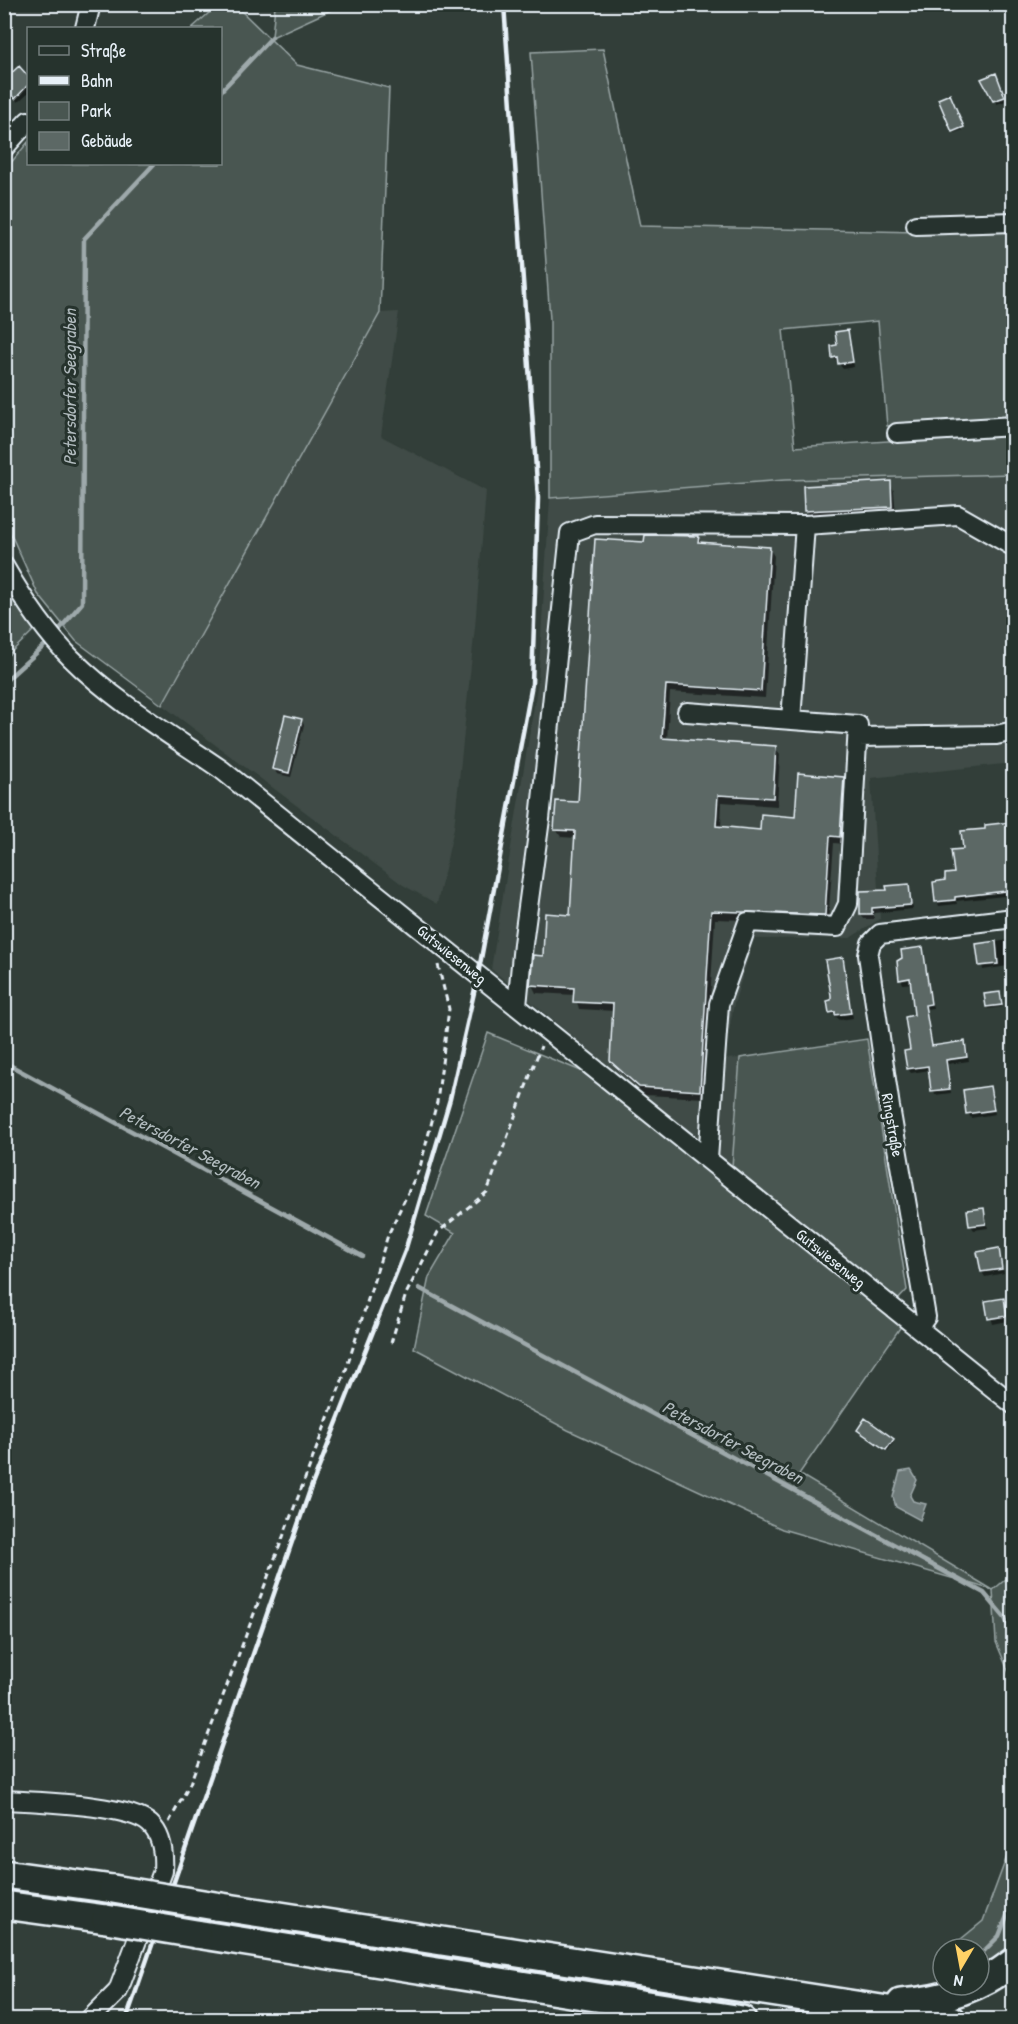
<svg xmlns="http://www.w3.org/2000/svg" width="1018" height="2024" font-family="'Patrick Hand',sans-serif">
	<style>
		.built { fill: #3f4b46 }
		.green { fill: #495651; stroke: #98a4a4; stroke-width: 1.5 }
		.water { fill: #6d7978; stroke: #9ea9ab; stroke-width: 1.5 }
		.shadow { fill: #0007 }
		.lines { fill: none; stroke-linecap: round; stroke-linejoin: round }
		.stream { stroke: #9ea9ab; stroke-width: 4.5 }
		.building { fill: #5c6865; stroke: #e8f1f8; stroke-width: 1.5 }
		.minor-casing { stroke: #e8f1f8; stroke-width: 22 }
		.highway-casing { stroke: #e8f1f8; stroke-width: 32 }
		.path { stroke: #e8f1f8; stroke-width: 3; stroke-dasharray: 6 4.5; stroke-linecap: butt }
		.minor { stroke: #26332d; stroke-width: 18 }
		.highway { stroke: #26332d; stroke-width: 27 }
		.rail { stroke: #e8f1f8; stroke-width: 4.5 }
		.highway-bridge-casing { stroke: #e8f1f8; stroke-width: 32; stroke-linecap: butt }
		.highway-bridge { stroke: #26332d; stroke-width: 27 }
		.labels { text-anchor: middle; dominant-baseline: central; stroke-width: 6; stroke-linejoin: round; paint-order: stroke }
		.street-label { font-size: 16px; fill: #e8f1f8; stroke: #26332d }
		.water-label { font-size: 18px; font-style: italic; fill: #b1bbbe; stroke: #26332d }
	</style>
	<rect width="100%" height="100%" fill="#323e39"/>
	<filter id="ink" filterUnits="userSpaceOnUse"><feTurbulence type="fractalNoise" baseFrequency=".0167" numOctaves="2"/><feDisplacementMap in="SourceGraphic" scale="12" xChannelSelector="R" yChannelSelector="G"/><feConvolveMatrix kernelMatrix="1 2 1 2 8 2 1 2 1" color-interpolation-filters="sRGB"/></filter>
	<g filter="url(#ink)">
		<path class="built" d="M399,312l-18,124 105,55 -11,136 -21,201 -17,76 -34,-19 -241,-180 218,-392z
			M1013,474v289l-142,15 9,141 -30,19 -96,1 -20,65 -10,55 16,-1 -8,109 -241,-198 47,-287 12,-184 235,-18z"/>
		<path class="green" d="M218,5h17l62,60 92,23 -9,225 -218,392 -86,-64 -38,-47 -33,-73v-351l23,-28v22h192v-136h-28z
			M275,5v-1l67,1 -70,32z
			M603,49l37,177 279,6 94,-4v191l-126,7 -9,-105 -95,9 12,117 218,-14v41l-228,6 -235,18v-179l-19,-267z
			M4,584l30,46 -29,28h-1z
			M488,1033l93,38 321,254 -103,149 194,116 20,-17v109l-17,-40 -3,-52 -211,-61 -214,-99 -154,-82 15,-71 26,-44 -29,-17z
			M867,1039l40,251 -11,12 -164,-135 8,-109z
			M1013,1840v111l-34,26v-28l-29,-1 33,-27z"/>
		<path class="water" d="M911,1470l6,10 -7,16 3,5 13,3 -6,16 -24,-13 -3,-10 7,-25z"/>
		<path class="shadow" d="M19,68l9,10v15l-10,9 -13,-13z
			M997,79l9,22 -9,3 -14,-24z
			M949,96l14,34 -9,3 -14,-33z
			M1014,152v16l-6,-14z
			M848,332l6,35 -11,2 -9,-11z
			M890,483l4,8 2,24 -86,4 -4,-8 -1,-24z
			M698,537l4,7 67,4 5,8 -9,142 -95,-6 -3,48 108,7 5,8 -3,51 -55,-4 -1,26 40,3 36,-13 46,-40 5,8 -4,58 -10,-1 -6,80 -113,-4 -11,179 -59,-3 -28,-26 -5,-8 2,-50 -35,-2 -4,-14 -39,-2 -4,-8 12,-28 27,-40 5,-79 -15,-1 -5,-8 23,-25 67,-260z
			M301,720l3,5 -13,52 -14,-3 -3,-5z
			M1010,824l4,11v60l-58,6 1,3 -18,2 -2,-5 10,-20 9,-6 8,-25 23,-19z
			M908,886l5,23 -39,4v6h-10l-3,-5 27,-22z
			M1014,939v26l-31,5 -5,-25z
			M922,949l11,59 -7,1 7,39 31,-5 3,4 2,14 -21,3 3,29 -16,2 -5,-25 -19,3 -3,-4 8,-53 -4,-33 -9,1 -2,-5z
			M842,959l11,59 -13,2 -10,-8z
			M999,994l3,13 -14,2 -1,-2z
			M989,1088l6,26 -24,4 -3,-5z
			M983,1210l5,18 -14,2 -3,-4z
			M998,1250l6,23 -19,4 -3,-5z
			M1003,1300l5,21 -15,3 -6,-22z
			M860,1432l33,8 1,2 -6,9z"/>
		<g class="lines">
			<path class="stream" d="M220,92l52,-55
				M59,630l23,-27 2,-364 70,-75
				M4,682l40,-36
				M4,1062l358,194
				M419,1288l565,305 21,25 9,22
				M979,1956l20,-20 15,-38"/>
		</g>
		<path class="building" d="M19,66l9,10v9l-13,14 -11,-11v-8z
			M996,73l9,24 -12,4 -12,-22z
			M950,94l14,33 -12,5 -14,-33z
			M848,330l5,32 -15,2 -1,-7 -5,1 -1,-12 6,-1 -2,-13z
			M891,481l1,26 -88,4 -1,-25z
			M645,535l54,1 -1,6 72,5 -9,144 -95,-6 -4,53 114,8 -3,52 -55,-3 -2,31 44,4 1,-16 34,3 3,-44 46,4 -4,60 -10,-1 -5,79 -114,-4 -11,180 -61,-4 -29,-26 3,-57 -40,-2 1,-14 -44,-3 3,-30 10,1 2,-43 25,2 5,-84 -21,-1 2,-29 22,1 17,-263 49,3z
			M285,715l17,4 -13,54 -17,-4z
			M1011,822l3,68 -59,7v3l-20,2 -2,-20 12,-2v-6l9,-1 -3,-23 12,-1 -2,-18 24,-2v-4z
			M909,884l2,21 -39,3v6h-12v-23l27,-1 -1,-4z
			M996,941l2,23 -19,2 -3,-22z
			M923,947l8,57 -6,1 7,41 33,-5 2,16 -21,3 4,29 -19,2 -3,-25 -21,3 -3,-18 6,-1 -5,-33 9,-2 -4,-37 -11,2 -2,-19 5,-3 -1,-8z
			M843,957l8,56 -16,2v-3l-6,1 -2,-12 4,-1v-5l-6,-35z
			M1000,992l2,13 -16,2 -2,-13z
			M990,1086l4,24 -28,4 -3,-24z
			M984,1208l2,16 -17,2 -2,-16z
			M999,1248l3,21 -21,3 -4,-20z
			M1004,1298l3,18 -19,3 -3,-18z
			M865,1418l29,21 -8,11 -29,-20z"/>
		<g class="lines">
			<g class="minor-casing">
				<path id="minor" d="M85,28l6,-24
					M4,148l24,-27
					M916,225l98,-3
					M897,433l117,-7
					M4,566c19,33 40,65 67,92 44,44 100,77 151,112l792,635
					M687,712l171,13 -10,179 -11,23 -89,-5 -29,82 -11,155
					M791,720l14,-195 153,-10 56,32
					M858,737l138,-2 18,-4
					M517,1006l6,-62 17,-125 30,-286 25,-9 210,1
					M918,1328l8,-11 -36,-210 -22,-152 3,-12 9,-9 134,-16
					M4,1800c31,2 125,4 146,24 13,12 14,31 13,47l-45,120 -29,29"/>
			</g>
			<g class="highway-casing">
				<path id="highway" d="M4,1874l109,15
					M4,1905l102,14
					M215,1906l737,114
					M196,1934l546,86
					M901,2003c43,-3 79,-15 113,-41"/>
			</g>
			<path class="path" d="M391,1343l15,-49 32,-62 49,-40 54,-146
				M169,1822l20,-36 157,-416 42,-135 32,-68 17,-65 12,-93 -11,-44"/>
			<use href="#minor" class="minor"/>
			<use href="#highway" class="highway"/>
			<path class="rail" d="M126,2020l184,-530 95,-239 45,-152 28,-124 54,-291 6,-186 -34,-494"/>
			<g class="highway-bridge-casing">
				<path id="highway-bridge" d="M113,1889l102,17
					M106,1919l90,15"/>
			</g>
			<use href="#highway-bridge" class="highway-bridge"/>
		</g>
	</g>
	<g class="labels">
		<g class="street-label">
			<text transform="translate(452 954) rotate(39)">Gutswiesenweg</text>
			<text transform="translate(893 1125) rotate(80)">Ringstraße</text>
			<text transform="translate(831 1258) rotate(39)">Gutswiesenweg</text>
		</g>
		<g class="water-label">
			<text transform="translate(69 387) rotate(-90)">Petersdorfer Seegraben</text>
			<text transform="translate(190 1147) rotate(28)">Petersdorfer Seegraben</text>
			<text transform="translate(733 1442) rotate(28)">Petersdorfer Seegraben</text>
		</g>
	</g>
	<rect width="1018" height="2024" fill="none" stroke="#26332d" stroke-width="24"/>
	<rect x="12" y="12" width="994" height="2000" fill="none" stroke="#e8f1f8" stroke-width="2" filter="url(#ink)"/>
	<rect x="27" y="27" width="195" height="138" fill="#26332d" stroke="#747f7e" stroke-width="1.5"/>
	<rect x="39" y="46" width="30" height="9" fill="#26332d" stroke="#747f7e" stroke-width="1.5"/>
	<text x="81" y="57" font-size="18" fill="#e8f1f8">Straße</text>
	<rect x="39" y="76" width="30" height="9" fill="#e8f1f8" stroke="#747f7e" stroke-width="1.5"/>
	<text x="81" y="87" font-size="18" fill="#e8f1f8">Bahn</text>
	<rect x="39" y="102" width="30" height="18" fill="#495651" stroke="#747f7e" stroke-width="1.5"/>
	<text x="81" y="117" font-size="18" fill="#e8f1f8">Park</text>
	<rect x="39" y="132" width="30" height="18" fill="#5c6865" stroke="#747f7e" stroke-width="1.5"/>
	<text x="81" y="147" font-size="18" fill="#e8f1f8">Gebäude</text>
	<g transform="translate(961 1967) rotate(190)"><circle r="28" fill="#26332d" stroke="#747f7e" stroke-width="1.5"/>
	<path d="M0-4.5L10 22L0 15L-10 22Z" fill="#ffd166"/>
	<text y="-9" font-size="16" font-weight="bold" text-anchor="middle" fill="#e8f1f8">N</text>
	</g>
</svg>
